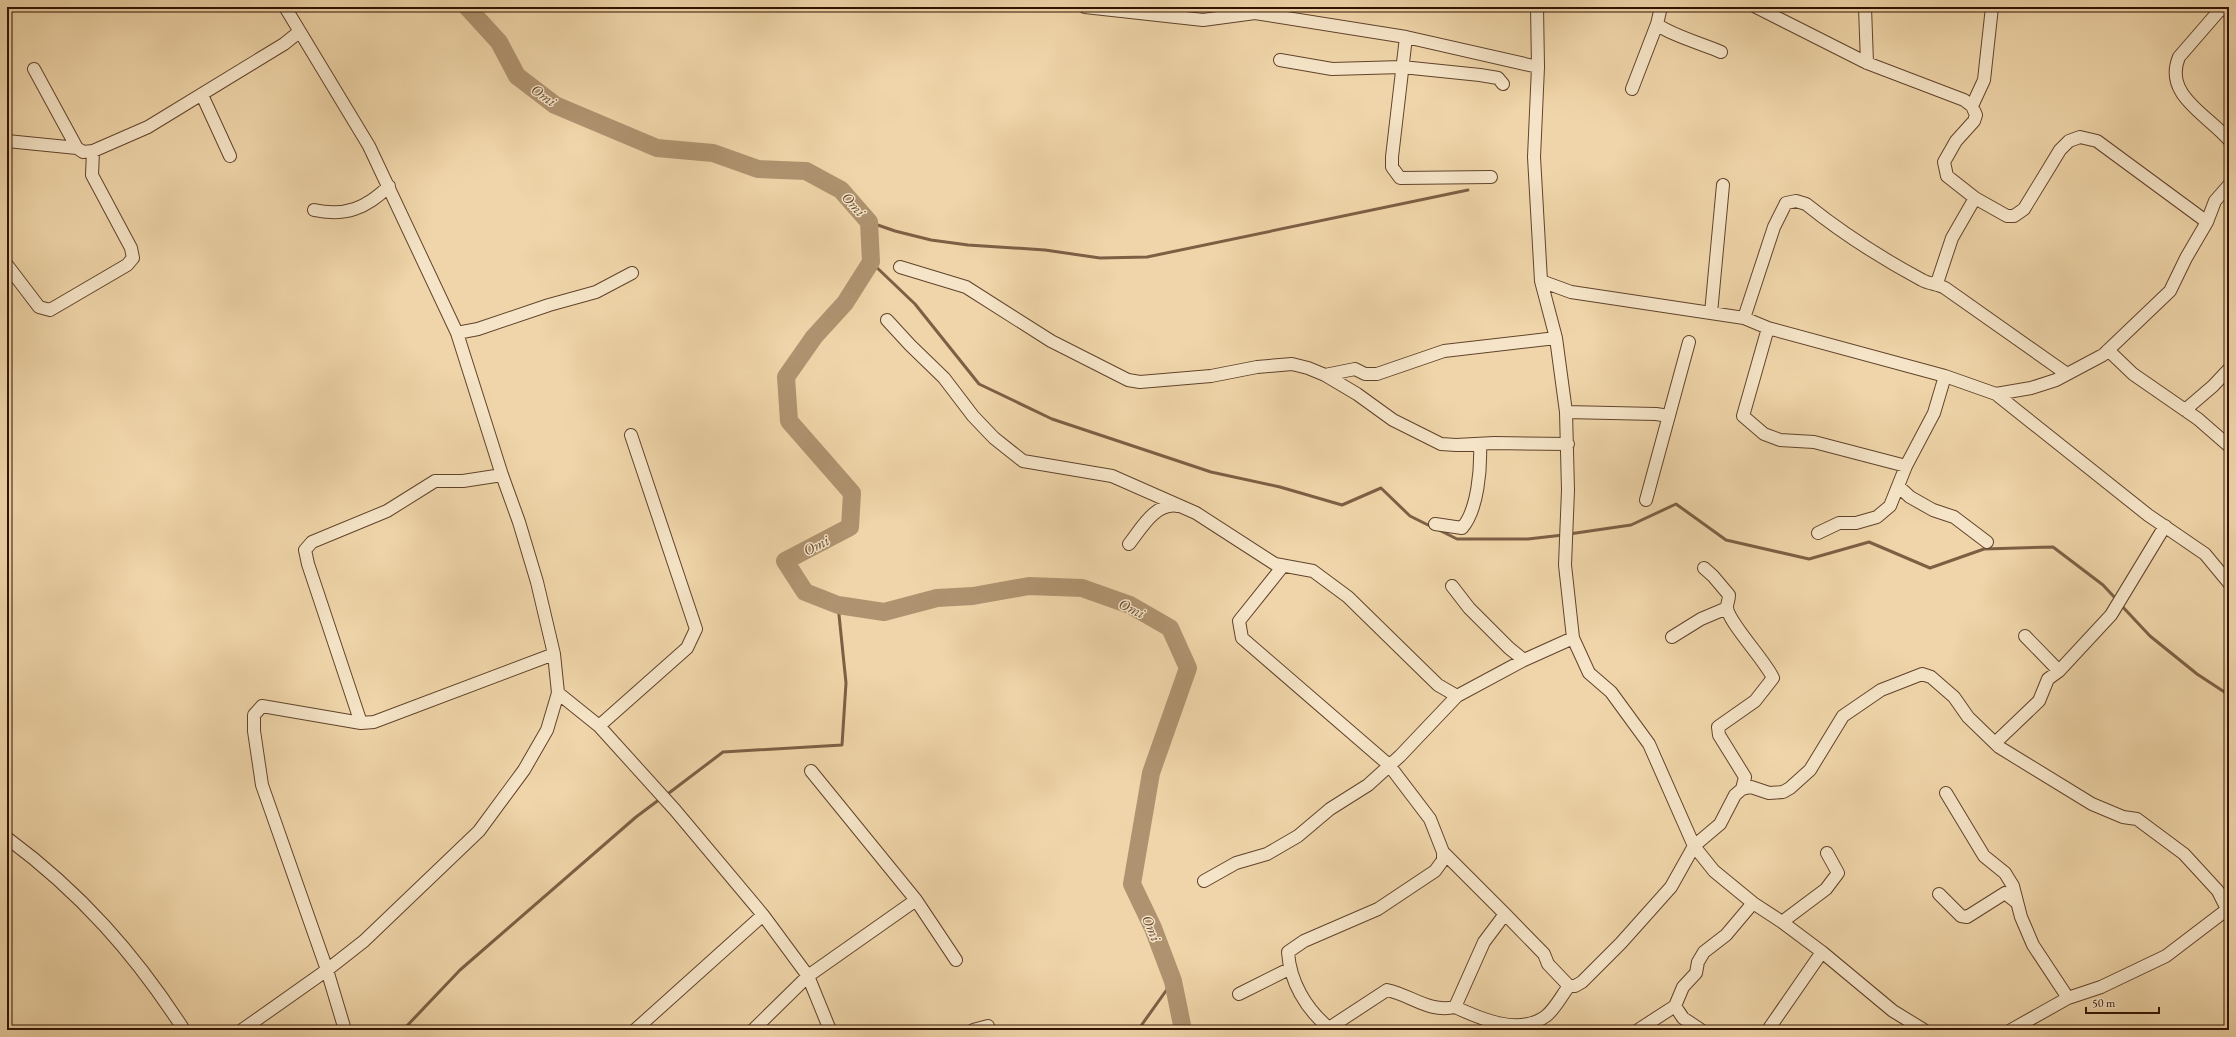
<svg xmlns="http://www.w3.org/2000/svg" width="2236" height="1037" font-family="'EB Garamond',serif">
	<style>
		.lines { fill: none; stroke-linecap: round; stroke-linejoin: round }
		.stream { stroke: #7d5f44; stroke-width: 3 }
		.river { stroke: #af9370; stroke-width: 18 }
		.minor-casing { stroke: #61432b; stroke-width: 14 }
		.minor { stroke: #f5e4c7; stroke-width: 12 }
		.labels { text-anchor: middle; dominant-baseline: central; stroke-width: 3; stroke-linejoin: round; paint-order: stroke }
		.water-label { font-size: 15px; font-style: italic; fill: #64462d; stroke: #f5e4c7 }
	</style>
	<rect width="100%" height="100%" fill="#efd5a9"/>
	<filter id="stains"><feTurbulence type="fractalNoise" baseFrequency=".005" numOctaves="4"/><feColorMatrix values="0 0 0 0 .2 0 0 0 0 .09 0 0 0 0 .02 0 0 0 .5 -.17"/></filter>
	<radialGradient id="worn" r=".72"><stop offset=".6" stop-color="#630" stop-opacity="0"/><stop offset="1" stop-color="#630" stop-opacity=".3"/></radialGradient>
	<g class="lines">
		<path class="stream" d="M869,222l26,9 36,9 37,5 77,5 55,8 47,-1 321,-67
			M871,262l44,42 64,80 73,35 159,53 69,15 62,18 39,-17 29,28 22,11
			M1437,529l20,10h71l35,-4
			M1569,534l62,-9 45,-21 50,36 83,19 60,-17 61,26 54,-19 69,-2 50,38 14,15
			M2120,604l30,32 47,38 32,21
			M665,796l58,-44 119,-7 4,-62 -8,-78
			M403,1030l57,-60 176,-153 24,-18
			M1138,1030l35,-49"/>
		<path class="river" d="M467,7l32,35 18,34 38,29 102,43 56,5 45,16 48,2 35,19 28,32 2,40 -26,41 -31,34 -28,40 3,44 63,72 -2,34 -65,34 20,31 33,13 46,7 53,-14 36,-2 56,-10 53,2 48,17 40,23 18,40 -37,105 -19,111 21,44 20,53 10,49"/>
		<g class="minor-casing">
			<path id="minor" d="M1085,7l118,13 52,-7 151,24 132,30
				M1537,7l1,60 -4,90 7,124 15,57 10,74 2,78 -3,75 8,73 16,35 22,19 38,52 45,102 20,25 39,32 29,19 40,30 71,59 31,19
				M1756,7l111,56 97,37 8,6 4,9 -2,6 -18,20 -12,21 3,14 28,22 32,18h7l10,-7 36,-59 9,-9 11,-4 17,4 110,81
				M1865,7l2,56
				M2226,7l-8,5 -39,45c-16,38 29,58 50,83
				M1657,24c11,10 48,21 64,28
				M1406,37l-14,120v10l8,11 91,-1
				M1280,60l52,9 70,-2 78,8 18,3 5,6
				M34,69l43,79 6,4 10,-1 55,-24 136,-83 15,-12
				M1632,89l25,-65 4,-17
				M202,95l28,61
				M1972,106l12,-26 8,-73
				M7,141l70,7
				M314,210c31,7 53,-2 75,-24
				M7,265l32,42 11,3 77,-45 6,-7 -2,-10 -39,-73 1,-24
				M900,267l66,20 85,54 77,39 12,2 71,-6 46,-9 35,-3 16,4 17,7 32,19 36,26 48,24 15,1 38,-2 74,1
				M1541,281l30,11 173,26 24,10 177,48 51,18 35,-6 25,-8 47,-25 67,-64 16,-33 21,-36 8,-21 14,-16
				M1937,283l15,-45 23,-40
				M1711,313l12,-128
				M1744,318l30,-91 12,-24 10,-2 10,3c36,29 75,54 116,76 7,4 16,4 23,8l122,86
				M887,320l23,25 34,33 29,38 21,22 29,23 89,15 84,37 79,51 38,7 35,26 90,88 19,11
				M1768,328l-25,88 21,18 16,6 34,2 92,24
				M457,333l21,-4 71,-24 47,-13 36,-19
				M2108,350l25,24 65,45 31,27
				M1325,375l30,-6 10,5h12l67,-23 112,-13
				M1996,394l152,121 57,39 24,29
				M2185,410l28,-24 16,-17
				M1566,412l90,2 13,2
				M1898,486l12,11 23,13 21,7 33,25
				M1646,500l43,-158
				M1435,524l27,4c16,-18 19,-60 18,-84
				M1818,533l21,-10h17l21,-6 13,-11 16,-40 28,-53 11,-37
				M1129,544c12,-15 26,-42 49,-38
				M1283,566l-44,55 3,17 147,127 41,54 13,33 62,62 39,40 4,10 21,22h6l7,-4 39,-39 50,-56 23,-41 26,-22 15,-29 7,-6 9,-2 18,6 14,-1 7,-4 20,-18 33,-54 38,-26 41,-16 9,3 23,20 14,20 31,30 93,57 31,13 14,2 47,35 34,37 9,18
				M1704,568l9,8 16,19c0,5 -2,8 -2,12 0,14 38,53 46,71l-18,23 -37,26 1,8 26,42 -3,12
				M1452,586l17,22 40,40 15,12
				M2025,636l34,35
				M1672,637l29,-18 26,-11
				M558,693l41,33 76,84 88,105 45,61 22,54
				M361,723l-53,-159 -3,-14 7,-8 75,-31 48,-30h28l39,-6
				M599,726l88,-78 9,-19 -65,-194
				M1995,743l44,-42 9,-22 11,-8 52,-56 54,-89
				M811,771l105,129 40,60
				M1946,793l38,63 21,17 8,13 8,31 12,28 35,53
				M7,838c73,54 128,116 177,192
				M1443,852v8l-8,11 -57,38 -74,32 -16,11c2,30 18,57 41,76l58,-38c24,5 42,23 68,17l29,-65 21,-28
				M1204,881l32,-18 31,-9 31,-18 32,-27 38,-24 32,-29 57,-60 67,-36 49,-22
				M1939,894l22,22 6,1 38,-24 10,8
				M1782,922l44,-33 12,-16 -11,-20
				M1239,994l50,-25
				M1455,1007c26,12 64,29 91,9 9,-7 16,-21 23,-30
				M242,1030l85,-60 37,-29 115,-110 45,-61 23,-40 11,-37 -4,-39 -17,-72 -18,-60 -17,-47 -45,-142 -88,-187 -84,-139
				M345,1030l-18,-60 -65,-185 -8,-54v-16l8,-9 99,17 13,-1 180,-68
				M635,1030l128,-115
				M753,1030l55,-54 108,-76
				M973,1030l15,-4
				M1638,1030l37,-24
				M1701,1030l-18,-12 -8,-12 8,-19 13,-14 2,-11 6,-10 22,-17 27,-32
				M1768,1030l54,-78
				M2011,1030l57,-32 33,-11 65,-31 63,-48"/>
		</g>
		<use href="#minor" class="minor"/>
	</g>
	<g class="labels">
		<g class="water-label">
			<text transform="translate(544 95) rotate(35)">Omi</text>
			<text transform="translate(854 204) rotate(48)">Omi</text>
			<text transform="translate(816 545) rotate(-28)">Omi</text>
			<text transform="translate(1132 608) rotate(25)">Omi</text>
			<text transform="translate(1152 928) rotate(66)">Omi</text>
		</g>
	</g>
	<rect width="2236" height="1037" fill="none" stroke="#efd5a9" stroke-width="24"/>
	<rect x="8" y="8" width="2220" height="1021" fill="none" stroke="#321201" stroke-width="2"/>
	<rect x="12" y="12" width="2212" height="1013" fill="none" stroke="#321201"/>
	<path d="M2086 1007v6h73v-6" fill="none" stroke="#321201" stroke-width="2"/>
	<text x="2092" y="1007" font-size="12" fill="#321201" stroke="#f5e4c7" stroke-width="3" paint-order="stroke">50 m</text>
	<rect width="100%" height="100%" filter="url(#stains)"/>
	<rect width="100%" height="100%" fill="url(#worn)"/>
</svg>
